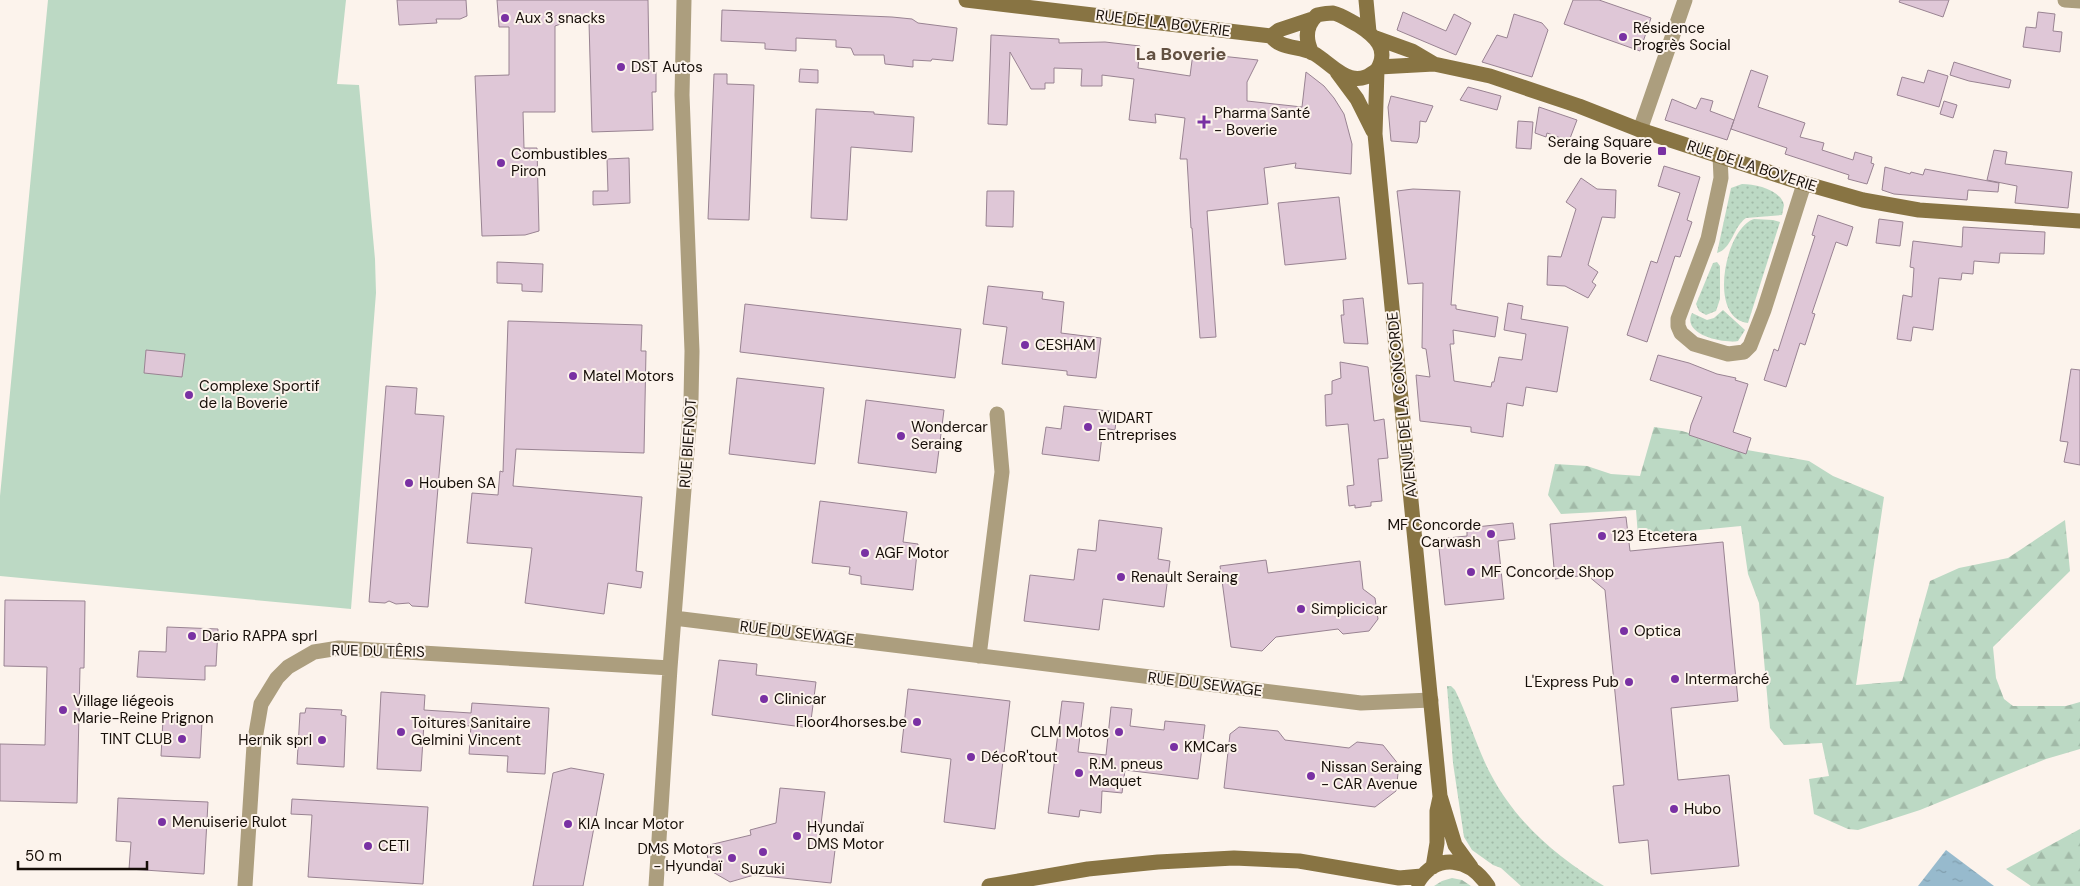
<svg xmlns="http://www.w3.org/2000/svg" width="2080" height="886" font-family="'DM Sans',sans-serif">
	<style>
		.grass { fill: url(#grass-dots) }
		.forest { fill: url(#forest-firs) }
		.garden { fill: #bcd9c4 }
		.water { fill: url(#water-ripples) }
		.building { fill: #dfc7d7; stroke: #998392 }
		.lines { fill: none; stroke-linecap: round; stroke-linejoin: round }
		.street { stroke: #ac9e7e; stroke-width: 15 }
		.secondary { stroke: #887443; stroke-width: 15 }
		.poi-dot { fill: #7931a3; stroke: #fcf3ec; stroke-width: 2 }
		.labels { text-anchor: middle; dominant-baseline: central; stroke-width: 4; stroke-linejoin: round; paint-order: stroke }
		.poi-label { font-size: 15px; fill: #160e08; stroke: #fcf3ec; text-anchor: start }
		.street-label { font-size: 15px; fill: #160e08; stroke: #fcf3ec }
		.quarter-label { font-size: 18px; font-weight: bold; fill: #625041; stroke: #fcf3ec }
	</style>
	<defs>
		<pattern id="grass-dots" width="8" height="8" patternUnits="userSpaceOnUse" patternTransform="scale(1.25)"><rect width="8" height="8" fill="#bcd9c4"/><path d="M2 2h.1M6 6h.1" fill="none" stroke="#a1b9a7" stroke-width="1.8" stroke-linecap="round"/></pattern>
		<pattern id="forest-firs" width="22" height="20" patternUnits="userSpaceOnUse" patternTransform="scale(1.25)"><rect width="22" height="20" fill="#bcd9c4"/><path d="M5 1l3.5 6h-7zM16 11l3.5 6h-7z" fill="#a1b9a7"/></pattern>
		<pattern id="water-ripples" width="26" height="14" patternUnits="userSpaceOnUse" patternTransform="scale(1.25)"><rect width="26" height="14" fill="#97bacd"/><path d="M2 4q2-2 4 0t4 0M15 11q2-2 4 0t4 0" fill="none" stroke="#819faf"/></pattern>
	</defs>
	<rect width="100%" height="100%" fill="#fcf3ec"/>
	<path class="grass" d="M1742,184c14,0 39,6 42,21l-2,10 -36,3c-13,9 -14,31 -29,35l14,-65z
		M1754,219l19,1 7,2 -32,101c-41,-4 -23,-95 6,-104z
		M1717,262l3,4v33l-4,12 -10,4 -7,-4 -3,-7 17,-41z
		M1723,310l22,20 -7,11c-14,3 -57,-6 -46,-28l15,7 7,-2z
		M1447,686h4l4,4c13,26 21,55 34,81 26,51 67,85 115,115h-83l-20,-18 -8,-3 -21,-15 -8,-13 -11,-74z"/>
	<path class="forest" d="M1654,427l28,4 65,19 62,11 24,15 51,21 -28,188 46,-4 28,-100 29,-13 49,-10 57,-38 5,51 -77,76 3,31 8,21 9,7h53l14,-4v47l-34,10 -126,51 -62,20 -10,-1 -34,-15 -5,-35 20,-3 -7,-33 -38,2 -14,-17 -11,-125 -11,-29 -7,-48 -103,10 -2,-26 -75,4 -13,-19 7,-31 32,2 24,8 29,2z
		M2080,829v57h-49l-25,-17z
		M1452,878l10,2 9,6h-37l8,-5z"/>
	<path class="garden" d="M48,0h298l-9,84 22,1 16,174 1,34 -25,316 -351,-33v-80z"/>
	<path class="water" d="M1946,850l48,36h-76z"/>
	<path class="building" d="M397,0h69l1,16 -7,3h-24l1,4 -38,2z
		M497,0h151l1,62h2v10h5v20h-4l1,38 -61,2 -3,-110 -17,-2 -17,6v86h-32l1,36h13l2,83 -14,4 -43,1 -7,-160 34,-1v-48h-10z
		M1573,0h26l52,18 -11,33 -76,-27z
		M1900,0h49l-6,17 -44,-15z
		M722,10l170,7 20,2 6,4 39,5 -4,33 -21,-2 -1,2 -18,-1v7l-28,-3 -1,-9h-30l-3,-7 -15,-1v-7l-40,-2v13l-31,-2v-6l-44,-2z
		M1403,12l43,19 8,-17 17,9 -15,32 -59,-25z
		M2038,12l17,2 -2,17 9,1 -2,20 -37,-5 3,-20 10,1z
		M1514,14l28,9 6,7 -16,47 -50,-15 15,-27 10,3z
		M991,35l68,4v4l46,-1 35,4 -2,22 52,8 3,-23 65,7 -11,22v19l55,6 4,-35 18,14 10,12 10,16 8,30 -1,30 -56,-6 1,-5 -32,5 4,36 -61,7 9,126 -16,1 -8,-110h-1l-4,-69h-7l5,-41 -30,-4 1,9 -27,-3 5,-41 -32,-4v11h-21l1,-17 -28,-1v15h-9v6h-14l-21,-37 -3,73 -19,-1z
		M1954,62l57,18 -2,8 -40,-7 -19,-6z
		M800,69l18,1v13l-19,-1z
		M1751,70l17,6 -10,31 47,16 -5,14 24,6 -2,7 31,10 2,-8 17,5 -1,6 3,1 -7,20 -19,-5 1,-4 -64,-21 2,-6 -56,-19z
		M1928,70l20,6 -9,31 -42,-12 5,-18 22,6z
		M714,74h13v10l27,1 -5,135 -41,-1z
		M1468,87l33,9 -4,14 -37,-10z
		M1391,96l42,10 -7,16 -6,-1 -1,16 -2,6 -26,-2 -3,-34z
		M1701,98l12,3 -3,10 24,9 -7,20 -62,-20 7,-21 24,10z
		M1944,101l13,4 -4,13 -13,-4z
		M1539,107l38,13 -8,21 -22,-8 -1,4 -11,-4z
		M816,109l58,3v2l40,3 -2,35 -61,-5 -4,73 -36,-2z
		M1518,121l15,1 -2,27 -15,-1z
		M1994,150l13,2 -2,12 67,8 -4,36 -53,-5 2,-17 -30,-6z
		M629,158l1,45 -37,2v-14h15l-1,-32z
		M1664,166l36,11 -13,43 5,2 -12,35 -5,-1 -28,86 -20,-7 24,-74 6,2 23,-70 -22,-7z
		M1885,167l25,7 1,-2 12,3 2,-6 74,14 -1,9 -30,-2 -1,10 -73,-6 -12,-4z
		M1581,178l16,11 19,1 -1,28 -13,-1 -14,48 10,7 -6,10 4,3 -8,13 -23,-12 -18,-1 1,-29 13,1 15,-48 -10,-7z
		M1413,189l47,2 -9,114h5v4l42,8 -3,20 -42,-7 1,14h-4l4,37 37,6 1,-5h2l5,-25 23,3 4,-26 -22,-4 4,-27 15,3 -2,13 47,8 -11,65 -31,-5 -3,19 -16,-3 -4,34 -32,-5v-5l-51,-6 -4,-46 14,2 -4,-28 -4,-1 1,-65 -15,1 -11,-93z
		M987,191h27l-1,36 -27,-1z
		M1339,197l7,62 -61,6 -7,-62z
		M1818,215l35,12 -6,19 -11,-4 -24,71 3,1 -10,31 -5,-2 -14,44 -22,-7 10,-31 4,2 37,-115 -3,-1z
		M1879,219l24,3 -3,24 -24,-3z
		M1963,227l82,5 -1,22 -44,-1 -1,10 -25,-2 -1,13 -11,-1 -1,7 -22,-2 -6,52 -20,-3 -2,14 -14,-2 6,-44 9,2 2,-29 -4,-1 3,-26 49,6z
		M497,262l46,2 -1,28 -20,-1v-7l-25,-1z
		M988,286l55,6 -1,7 22,3 -3,31 40,5 -5,40 -29,-3v-4l-65,-7 5,-37 -24,-3z
		M1363,298l5,46 -24,-1 -3,-28h3l-1,-15z
		M745,304l216,25 -6,49 -215,-26z
		M508,321l134,4 -1,26h5l-2,102 -128,-4 -3,37 129,11 -6,74 7,1 -2,16 -33,-5 -4,31 -79,-11 7,-55 -65,-5 5,-50 26,2 2,-24 3,1z
		M146,350l39,4 -3,23 -38,-4z
		M1658,355l31,8 28,11 19,4 -1,2 13,4 -15,48 18,6 -5,16 -57,-19 2,-10 11,-28 -52,-17z
		M1340,362l28,5 6,54 10,-2 4,39 -10,1 4,42 -11,1v4l-16,2v-3l-6,1 -2,-20 7,-1 -6,-61 -22,2 -1,-31 7,-1v-13l9,-3z
		M2071,369l9,1v95l-16,-3 4,-20 -8,-1z
		M737,378l87,10 -9,76 -86,-10z
		M386,386l31,2 -2,26 29,2 -16,191 -16,-1 -3,-3 -13,1 -7,-3 -4,2 -16,-1z
		M866,400l78,10 -8,63 -78,-10z
		M1064,406l53,6 -2,18 -12,-2 -4,33 -57,-7 4,-27 15,2z
		M820,501l87,11 -4,30 15,2 -5,46 -52,-6v-8l-12,-2 1,-7 -38,-4z
		M1626,517l4,34 93,-9 15,159 -67,7 7,72 51,-5 10,91 -88,8 -3,-34 -29,3 -6,-57 11,-1 -19,-195 -18,-15 -32,4 -5,-55z
		M1099,520l63,8 -4,31 12,2 -6,46 -61,-8 -4,31 -75,-9 6,-46 44,5 4,-31 18,2z
		M1513,523l2,16 -17,2 6,58 -59,6 -7,-66 29,-3v-8z
		M1266,560l2,13 92,-12 3,28 12,9 3,21 -9,12 -26,3 -5,-5 -62,8 -14,14 -31,-4 -11,-81z
		M5,600l80,1 -1,67h-4l-3,135 -77,-2v-57l45,1 2,-78 -43,-1z
		M167,627l51,2 -2,37h-11v14l-68,-3 2,-26 27,1z
		M719,660l38,4 -1,11 60,7 -6,46 -98,-13z
		M908,689l102,12 -15,128 -51,-7 7,-63 -50,-7z
		M381,692l44,3 -1,15 47,3 1,-10 77,5 -4,66 -38,-2 1,-16 -39,-2 2,-28 -47,-3 -3,48 -44,-2z
		M1062,701l22,2 -6,49 28,3 5,-48 21,2 -2,17 34,4 1,-9 40,4 -7,54 -73,-9 -3,23 -20,-2 -1,22 -21,-3 -1,7 -31,-4z
		M306,708l36,2 -1,5 5,1 -2,51 -47,-3 3,-51h5z
		M163,719l39,3 -2,36 -39,-2z
		M1239,727l39,4 7,9 64,8 8,-6 26,3 16,20 -3,26 -21,16 -151,-19 6,-54z
		M571,768l33,6 -21,112h-50l20,-113z
		M780,788l45,4 -7,56 17,2 -4,33 -77,-8 -24,7 -19,-11 -6,-25 46,-11 -1,-5 26,-7z
		M118,798l90,4 -4,72 -75,-5 2,-27 -15,-1z
		M292,799l136,8 -5,77 -115,-7 4,-62 -21,-1z"/>
	<g class="lines">
		<path class="street" d="M2065,0l15,1
			M1640,130l45,-130
			M1720,156l1,22 -13,61 -30,80v7l3,7 13,11 34,10 16,-2 6,-6 14,-36 40,-126
			M674,618l687,85 70,-3
			M979,656l23,-184 -5,-58
			M245,886l9,-141 7,-41 16,-26 11,-11 26,-15 25,-4 331,20
			M656,886l14,-218 21,-268 1,-49 -10,-256 2,-95"/>
		<path class="secondary" d="M966,0l305,36c9,13 28,10 42,17 13,7 24,21 39,25 11,2 17,-2 25,-8 13,-21 -2,-34 -19,-45 -8,-4 -16,-10 -25,-12 -5,0 -11,1 -16,2 -12,11 -12,24 -5,38
			M1366,0l3,32
			M1271,36l8,-6 33,-11
			M1376,38l36,13 22,13
			M1379,67l55,-3 56,12 89,30 61,24 153,50 70,20 56,10 161,11
			M1377,70l-2,64 65,662 15,49 16,22
			M1337,72l20,27 16,32
			M1433,867l4,-24v-32l3,-14
			M1418,882c19,-30 52,-24 70,4
			M989,886l99,-17 70,-7 76,-4 65,3 100,17 23,-2"/>
	</g>
	<g class="poi-dot">
		<circle cx="505" cy="18" r="5"/>
		<circle cx="1623" cy="37" r="5"/>
		<circle cx="621" cy="67" r="5"/>
		<path d="M1201.5 114.5h5v5h5v5h-5v5h-5v-5h-5v-5h5z"/>
		<rect x="1657" y="146" width="10" height="10" rx="2.5"/>
		<circle cx="501" cy="163" r="5"/>
		<circle cx="1025" cy="345" r="5"/>
		<circle cx="573" cy="376" r="5"/>
		<circle cx="189" cy="395" r="5"/>
		<circle cx="1088" cy="427" r="5"/>
		<circle cx="901" cy="436" r="5"/>
		<circle cx="409" cy="483" r="5"/>
		<circle cx="1491" cy="534" r="5"/>
		<circle cx="1602" cy="536" r="5"/>
		<circle cx="865" cy="553" r="5"/>
		<circle cx="1471" cy="572" r="5"/>
		<circle cx="1121" cy="577" r="5"/>
		<circle cx="1301" cy="609" r="5"/>
		<circle cx="1624" cy="631" r="5"/>
		<circle cx="192" cy="636" r="5"/>
		<circle cx="1675" cy="679" r="5"/>
		<circle cx="1629" cy="682" r="5"/>
		<circle cx="764" cy="699" r="5"/>
		<circle cx="63" cy="710" r="5"/>
		<circle cx="917" cy="722" r="5"/>
		<circle cx="401" cy="732" r="5"/>
		<circle cx="1119" cy="732" r="5"/>
		<circle cx="182" cy="739" r="5"/>
		<circle cx="322" cy="740" r="5"/>
		<circle cx="1174" cy="747" r="5"/>
		<circle cx="971" cy="757" r="5"/>
		<circle cx="1079" cy="773" r="5"/>
		<circle cx="1311" cy="776" r="5"/>
		<circle cx="1674" cy="809" r="5"/>
		<circle cx="162" cy="822" r="5"/>
		<circle cx="568" cy="824" r="5"/>
		<circle cx="797" cy="836" r="5"/>
		<circle cx="368" cy="846" r="5"/>
		<circle cx="763" cy="852" r="5"/>
		<circle cx="732" cy="858" r="5"/>
	</g>
	<g class="labels">
		<g class="poi-label">
			<text x="515" y="18">Aux 3 snacks</text>
			<text x="1633" y="28">Résidence<tspan x="1633" dy="17">Progrès Social</tspan></text>
			<text x="631" y="67">DST Autos</text>
			<text x="1214" y="113">Pharma Santé<tspan x="1214" dy="17">- Boverie</tspan></text>
			<text x="1652" y="142" text-anchor="end">Seraing Square<tspan x="1652" dy="17">de la Boverie</tspan></text>
			<text x="511" y="154">Combustibles<tspan x="511" dy="17">Piron</tspan></text>
			<text x="1035" y="345">CESHAM</text>
			<text x="583" y="376">Matel Motors</text>
			<text x="199" y="386">Complexe Sportif<tspan x="199" dy="17">de la Boverie</tspan></text>
			<text x="1098" y="418">WIDART<tspan x="1098" dy="17">Entreprises</tspan></text>
			<text x="911" y="427">Wondercar<tspan x="911" dy="17">Seraing</tspan></text>
			<text x="419" y="483">Houben SA</text>
			<text x="1481" y="525" text-anchor="end">MF Concorde<tspan x="1481" dy="17">Carwash</tspan></text>
			<text x="1612" y="536">123 Etcetera</text>
			<text x="875" y="553">AGF Motor</text>
			<text x="1481" y="572">MF Concorde Shop</text>
			<text x="1131" y="577">Renault Seraing</text>
			<text x="1311" y="609">Simplicicar</text>
			<text x="1634" y="631">Optica</text>
			<text x="202" y="636">Dario RAPPA sprl</text>
			<text x="1685" y="679">Intermarché</text>
			<text x="1619" y="682" text-anchor="end">L'Express Pub</text>
			<text x="774" y="699">Clinicar</text>
			<text x="73" y="701">Village liégeois<tspan x="73" dy="17">Marie-Reine Prignon</tspan></text>
			<text x="907" y="722" text-anchor="end">Floor4horses.be</text>
			<text x="411" y="723">Toitures Sanitaire<tspan x="411" dy="17">Gelmini Vincent</tspan></text>
			<text x="1109" y="732" text-anchor="end">CLM Motos</text>
			<text x="172" y="739" text-anchor="end">TINT CLUB</text>
			<text x="312" y="740" text-anchor="end">Hernik sprl</text>
			<text x="1184" y="747">KMCars</text>
			<text x="981" y="757">DécoR'tout</text>
			<text x="1089" y="764">R.M. pneus<tspan x="1089" dy="17">Maquet</tspan></text>
			<text x="1321" y="767">Nissan Seraing<tspan x="1321" dy="17">- CAR Avenue</tspan></text>
			<text x="1684" y="809">Hubo</text>
			<text x="172" y="822">Menuiserie Rulot</text>
			<text x="578" y="824">KIA Incar Motor</text>
			<text x="807" y="827">Hyundaï<tspan x="807" dy="17">DMS Motor</tspan></text>
			<text x="378" y="846">CETI</text>
			<text x="722" y="849" text-anchor="end">DMS Motors<tspan x="722" dy="17">- Hyundaï</tspan></text>
			<text x="763" y="869" text-anchor="middle">Suzuki</text>
		</g>
		<g class="street-label">
			<text transform="translate(1163 23) rotate(7)">RUE DE LA BOVERIE</text>
			<text transform="translate(1752 166) rotate(18)">RUE DE LA BOVERIE</text>
			<text transform="translate(1402 405) rotate(-96)">AVENUE DE LA CONCORDE</text>
			<text transform="translate(688 443) rotate(-86)">RUE BIEFNOT</text>
			<text transform="translate(797 633) rotate(7)">RUE DU SEWAGE</text>
			<text transform="translate(378 651) rotate(1)">RUE DU TÊRIS</text>
			<text transform="translate(1205 684) rotate(7)">RUE DU SEWAGE</text>
		</g>
		<g class="quarter-label">
			<text x="1181" y="54">La Boverie</text>
		</g>
	</g>
	<path d="M18 861v8h129v-8" fill="none" stroke="#160e08" stroke-width="2.5"/>
	<text x="25" y="861" font-size="15" fill="#160e08" stroke="#fcf3ec" stroke-width="4" paint-order="stroke">50 m</text>
</svg>
